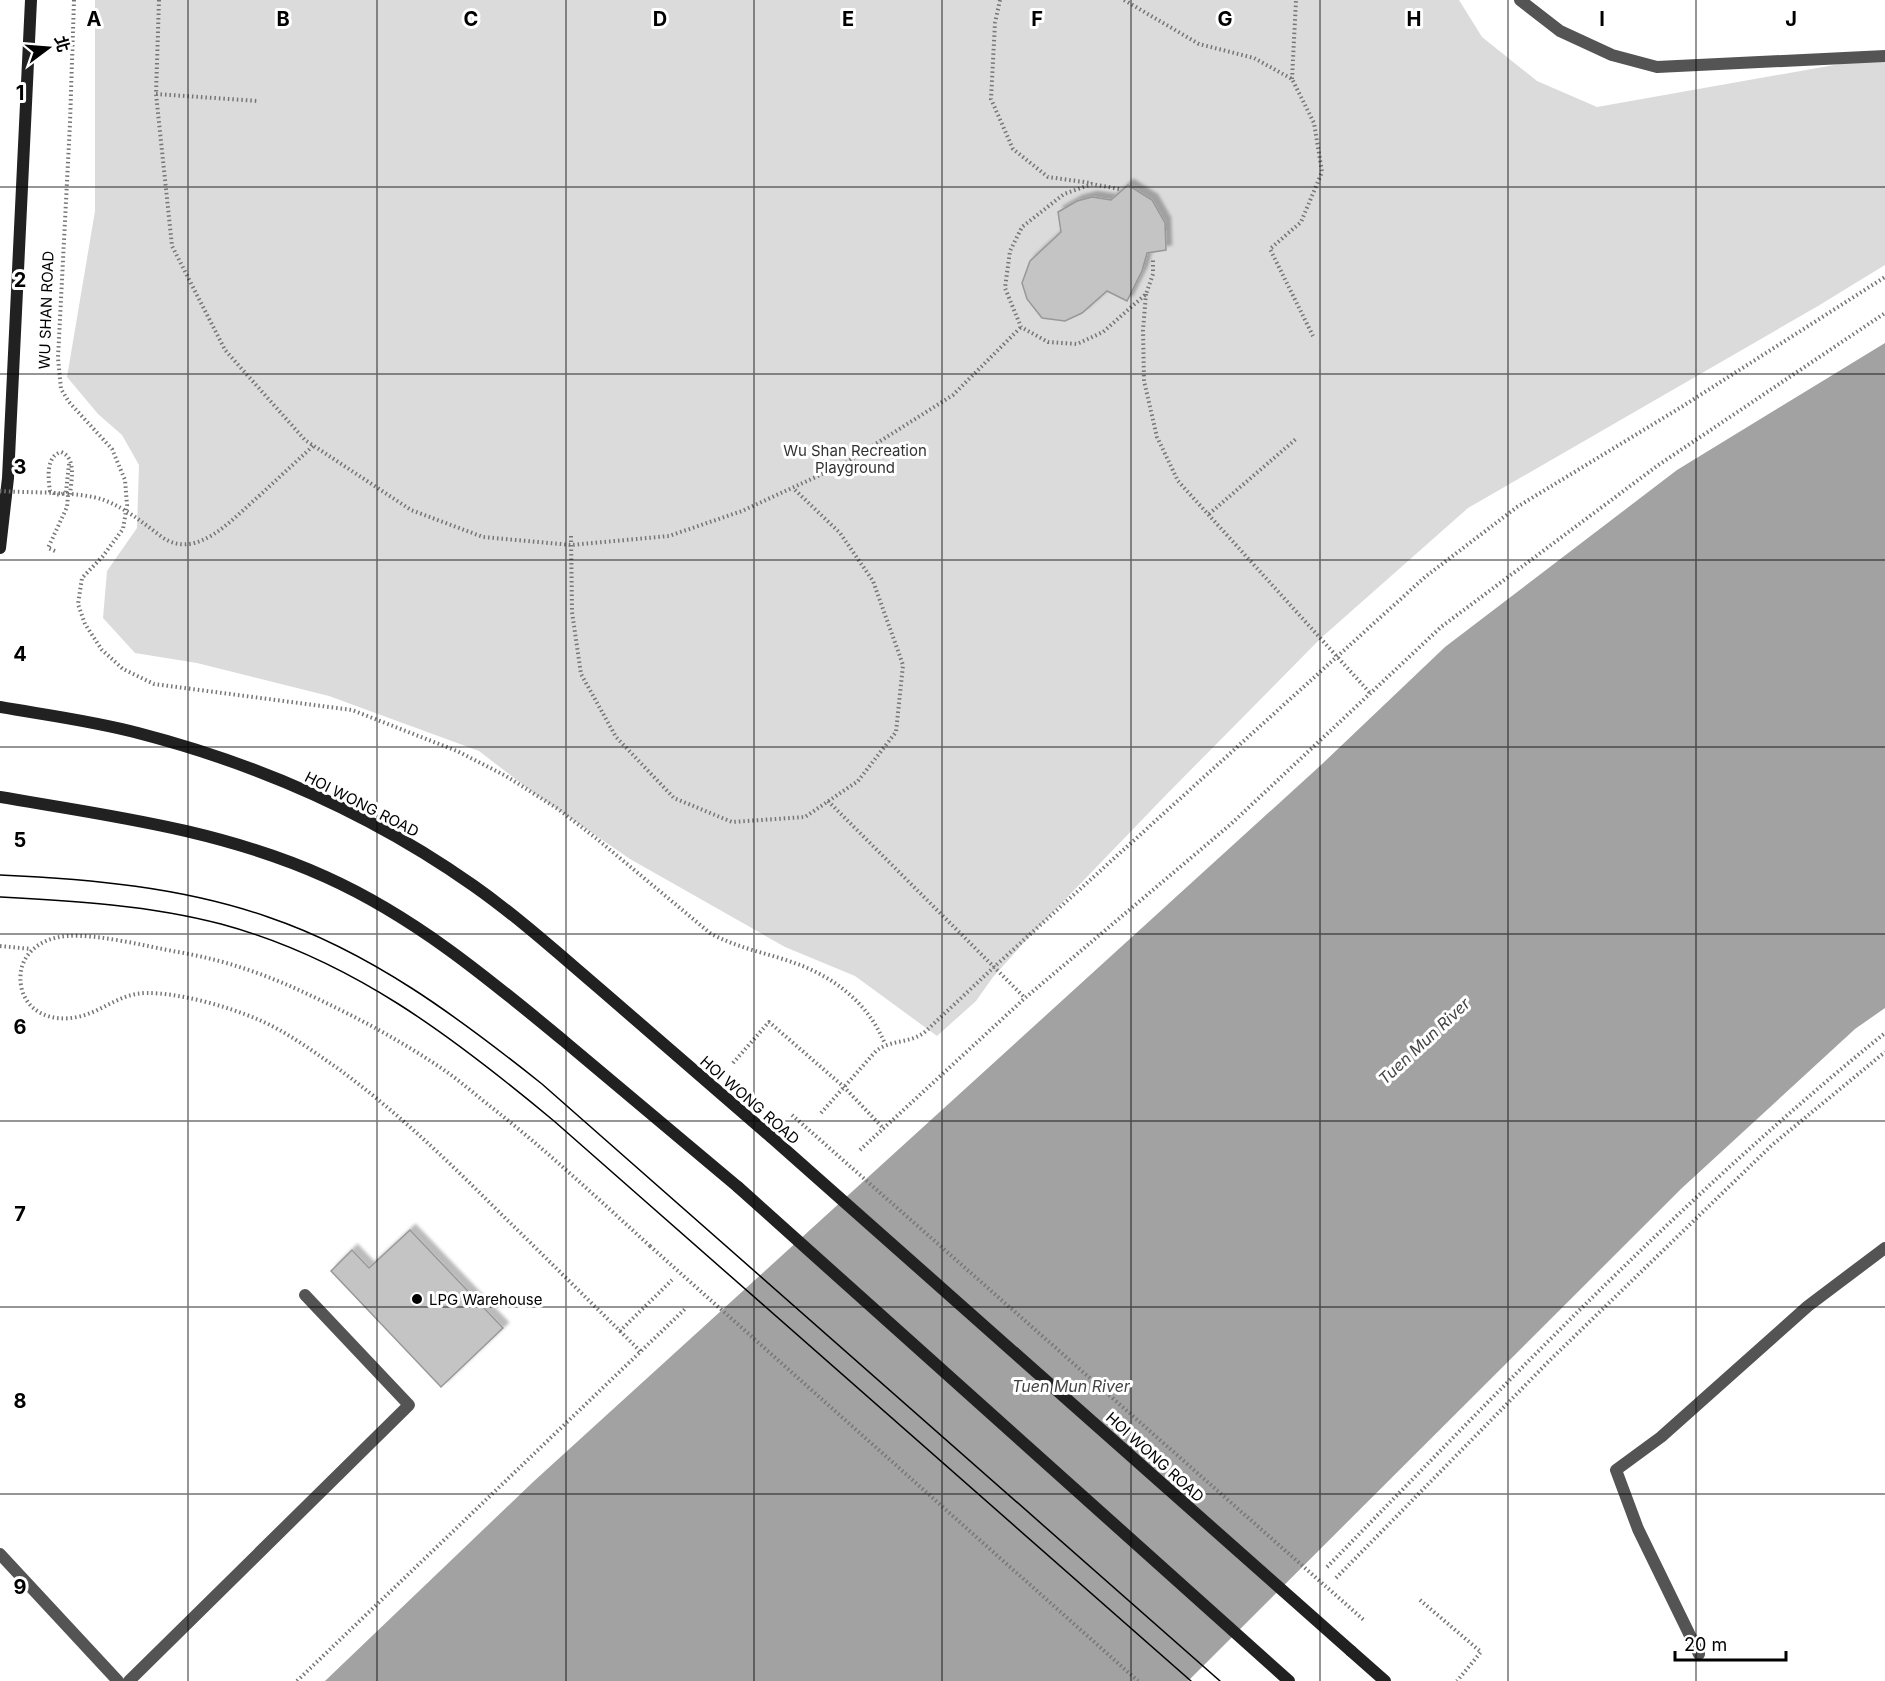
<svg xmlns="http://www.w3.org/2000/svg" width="1885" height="1681" font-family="Inter,'Noto Sans TC',sans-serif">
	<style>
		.green { fill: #dbdbdb }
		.water { fill: #a2a2a2 }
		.building { fill: #c4c4c4; stroke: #989898; stroke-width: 1.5; filter: url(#shadow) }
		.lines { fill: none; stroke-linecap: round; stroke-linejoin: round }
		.path { stroke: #767676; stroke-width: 4; stroke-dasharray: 1.5 3; stroke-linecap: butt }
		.service { stroke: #545454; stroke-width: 12 }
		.secondary { stroke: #212121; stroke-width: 12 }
		.tram { stroke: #000; stroke-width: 1.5 }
		.path-bridge { stroke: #767676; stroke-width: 4; stroke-dasharray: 1.5 3; stroke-linecap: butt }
		.secondary-bridge { stroke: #212121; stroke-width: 12 }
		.grid { fill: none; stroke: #000; stroke-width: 1.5; stroke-opacity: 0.55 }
		.poi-dot { fill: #000; stroke: #fff; stroke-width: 2 }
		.labels { text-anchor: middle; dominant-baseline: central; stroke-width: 6; stroke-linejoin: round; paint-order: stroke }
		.street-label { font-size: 15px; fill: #000; stroke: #fff }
		.park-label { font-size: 15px; fill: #323232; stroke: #fff }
		.poi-label { font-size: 15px; fill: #000; stroke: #fff; text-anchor: start }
		.water-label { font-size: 16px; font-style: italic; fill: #434343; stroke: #fff }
		.grid-label { font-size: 20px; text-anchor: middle; font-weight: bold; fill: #000; stroke: #fff; stroke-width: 6; stroke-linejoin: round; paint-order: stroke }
	</style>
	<defs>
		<filter id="shadow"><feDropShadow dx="5.5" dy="-5.5" stdDeviation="1.5" flood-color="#0004"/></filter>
	</defs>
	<rect width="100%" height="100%" fill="#fff"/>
	<path class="green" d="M 95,0 L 1459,0 L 1482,37 L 1537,81 L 1597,107 L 1885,56 L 1885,265 L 1818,306 L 1468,508 L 1321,638 L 1165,796 L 1028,938 L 993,977 L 976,1001 L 937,1036 L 855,976 L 785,947 L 630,859 L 531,791 L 479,751 L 329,696 L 197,663 L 135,653 L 103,618 L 107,571 L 137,528 L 139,465 L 122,435 L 98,414 L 67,377 L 95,211 Z"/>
	<path class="water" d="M 1885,343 L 1885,1008 L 1855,1029 L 1682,1188 L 1188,1681 L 325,1681 L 533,1482 L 1321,765 L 1445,647 L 1677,470 Z"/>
	<path class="building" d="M 1128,185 L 1152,200 L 1165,223 L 1166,250 L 1147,253 L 1142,271 L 1127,301 L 1107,291 L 1082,313 L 1065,321 L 1042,318 L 1027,299 L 1022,283 L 1030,261 L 1061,232 L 1058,212 L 1077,201 L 1092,197 L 1111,200 Z
		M 410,1230 L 503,1328 L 441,1387 L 331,1271 L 352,1250 L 369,1268 Z"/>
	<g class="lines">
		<path class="path" d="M 74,0 L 70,123 L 58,358 L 61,389 L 69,402 L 112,449 L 125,480 L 127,505 L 123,529 L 103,556 L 82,578 L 78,604 L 85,624 L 102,650 L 123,669 L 154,684 L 352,710 L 457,751 L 506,776 L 558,809 L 597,839 L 710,933 C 735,947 762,952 789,961 C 832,975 868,1002 885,1044
			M 159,0 L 156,94 L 172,246 L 225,350 L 305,440 L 411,510 L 483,537 L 571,545 L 669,536 L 742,511 L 844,464 L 953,395 L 1021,327
			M 1000,0 L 995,23 L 991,99 L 1013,149 L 1048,177 L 1091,183
			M 1124,0 L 1199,44 L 1254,58 L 1292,79 L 1314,123 L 1322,172 L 1301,222 L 1270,249 L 1313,336
			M 1292,79 L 1296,0
			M 156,94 L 258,101
			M 1119,189 L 1092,184 L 1064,194 L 1022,227 L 1010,251 L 1005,288 L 1021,327 L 1048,342 L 1077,344 L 1103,332 L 1146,294 L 1153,274 L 1153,259
			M 1146,294 L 1143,330 L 1144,381 L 1157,437 L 1178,481 L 1370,693
			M 69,464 L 66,492 C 59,496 56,495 50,491 C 48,478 46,456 61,452 C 77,458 71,481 70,495
			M 259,496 L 313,446
			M 1209,514 L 1296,439
			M 571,536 L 572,612 L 581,674 L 616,737 L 674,798 L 732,822 L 805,817 L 858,781 L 896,732 L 903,665 L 873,581 L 840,533 L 793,488
			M 55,551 L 48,548 L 67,507 L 68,495
			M 828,801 L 1025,998
			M 0,946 L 31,949
			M 733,1063 L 769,1022 L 844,1087 L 884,1129
			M 821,1113 L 876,1051 C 891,1039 911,1044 926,1031 L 994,967 L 1425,577 L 1517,507 L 1683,406 L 1885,277
			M 860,1150 L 1025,998 L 1231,824 L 1441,627 L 1657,466 L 1885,313
			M 650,1246 C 596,1197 543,1147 486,1103 C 470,1090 455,1077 438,1066 C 401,1041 360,1019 320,1000 C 273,977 230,961 178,952 C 145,946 100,934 67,936 C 37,938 14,959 22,990 C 29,1014 54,1022 77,1017 C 103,1012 119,993 147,993 C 180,993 226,1006 257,1019 C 286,1031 314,1052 340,1070 C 397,1112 447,1160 497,1210 C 538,1250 579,1291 620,1331 L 672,1280
			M 620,1331 L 640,1351
			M 1327,1567 C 1506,1384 1685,1194 1885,1033
			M 1336,1578 L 1550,1360 L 1772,1145 L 1885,1052
			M 1420,1600 L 1481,1652 L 1457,1681
			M 297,1681 L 685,1309"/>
		<path class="service" d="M 1520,0 L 1560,31 L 1612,55 L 1657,67 L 1885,56
			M 0,1554 L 118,1681
			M 1699,1654 L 1638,1529 L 1616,1470 L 1661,1437 L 1808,1306 L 1885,1248
			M 129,1681 L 409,1405 L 305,1295"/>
		<path class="secondary" d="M 0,548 L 8,478 L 31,0
			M 0,707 C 46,715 93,721 138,733 C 258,764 372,814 474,886 C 518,917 559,954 600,989 C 657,1039 714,1088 771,1137
			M 0,797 C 111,816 222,830 326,877 C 415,917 489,979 564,1041 C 622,1090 680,1139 738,1187
			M 1351,1651 L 1385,1681"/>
		<path class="tram" d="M 0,875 C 90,879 182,887 268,917 C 371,952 458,1017 542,1084 L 1220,1681
			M 0,897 C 74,901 149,905 221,924 C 351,959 452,1036 554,1121 L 1191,1681"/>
		<path class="path-bridge" d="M 0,491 C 29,493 79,491 104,500 C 127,509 143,523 162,537 C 197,562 234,517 259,496
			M 792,1115 L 1365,1621
			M 650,1246 L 1138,1681"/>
		<path class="secondary-bridge" d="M 771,1137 L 1351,1651
			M 738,1187 L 1289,1681"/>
	</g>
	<path class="grid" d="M 188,0 L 188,1681M 377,0 L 377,1681M 566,0 L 566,1681M 754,0 L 754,1681M 942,0 L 942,1681M 1131,0 L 1131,1681M 1320,0 L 1320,1681M 1508,0 L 1508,1681M 1696,0 L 1696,1681M 0,187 L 1885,187M 0,374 L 1885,374M 0,560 L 1885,560M 0,747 L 1885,747M 0,934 L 1885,934M 0,1121 L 1885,1121M 0,1307 L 1885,1307M 0,1494 L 1885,1494"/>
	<circle class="poi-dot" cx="417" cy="1299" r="6"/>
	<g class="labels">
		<g class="street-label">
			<text transform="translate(46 310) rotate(-88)">WU SHAN ROAD</text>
			<text transform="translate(362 804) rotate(27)">HOI WONG ROAD</text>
			<text transform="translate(750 1100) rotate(41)">HOI WONG ROAD</text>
			<text transform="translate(1155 1457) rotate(42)">HOI WONG ROAD</text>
		</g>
		<g class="park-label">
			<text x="855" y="450">Wu Shan Recreation<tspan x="855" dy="17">Playground</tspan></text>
		</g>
		<g class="poi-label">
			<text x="429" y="1299">LPG Warehouse</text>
		</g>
		<g class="water-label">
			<text transform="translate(1424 1041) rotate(-43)">Tuen Mun River</text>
			<text x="1071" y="1386">Tuen Mun River</text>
		</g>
	</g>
	<g class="grid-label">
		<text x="94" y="26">A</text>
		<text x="283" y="26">B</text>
		<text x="471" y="26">C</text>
		<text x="660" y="26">D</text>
		<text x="848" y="26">E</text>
		<text x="1037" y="26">F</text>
		<text x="1225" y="26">G</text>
		<text x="1414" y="26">H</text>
		<text x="1602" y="26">I</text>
		<text x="1791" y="26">J</text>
		<text x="20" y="100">1</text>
		<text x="20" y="287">2</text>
		<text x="20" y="474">3</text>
		<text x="20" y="661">4</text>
		<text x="20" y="847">5</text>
		<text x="20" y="1034">6</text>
		<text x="20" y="1221">7</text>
		<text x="20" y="1408">8</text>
		<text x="20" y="1594">9</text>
	</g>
	<g transform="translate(48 48) rotate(74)" stroke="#ffffff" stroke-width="4.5" paint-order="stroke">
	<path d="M0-4.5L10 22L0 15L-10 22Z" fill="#000000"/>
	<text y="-9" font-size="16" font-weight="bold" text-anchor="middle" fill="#000000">北</text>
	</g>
	<path d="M1675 1651v9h111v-9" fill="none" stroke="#000000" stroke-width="3"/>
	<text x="1684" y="1651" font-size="18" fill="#000000" stroke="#ffffff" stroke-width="4.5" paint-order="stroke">20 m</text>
</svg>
